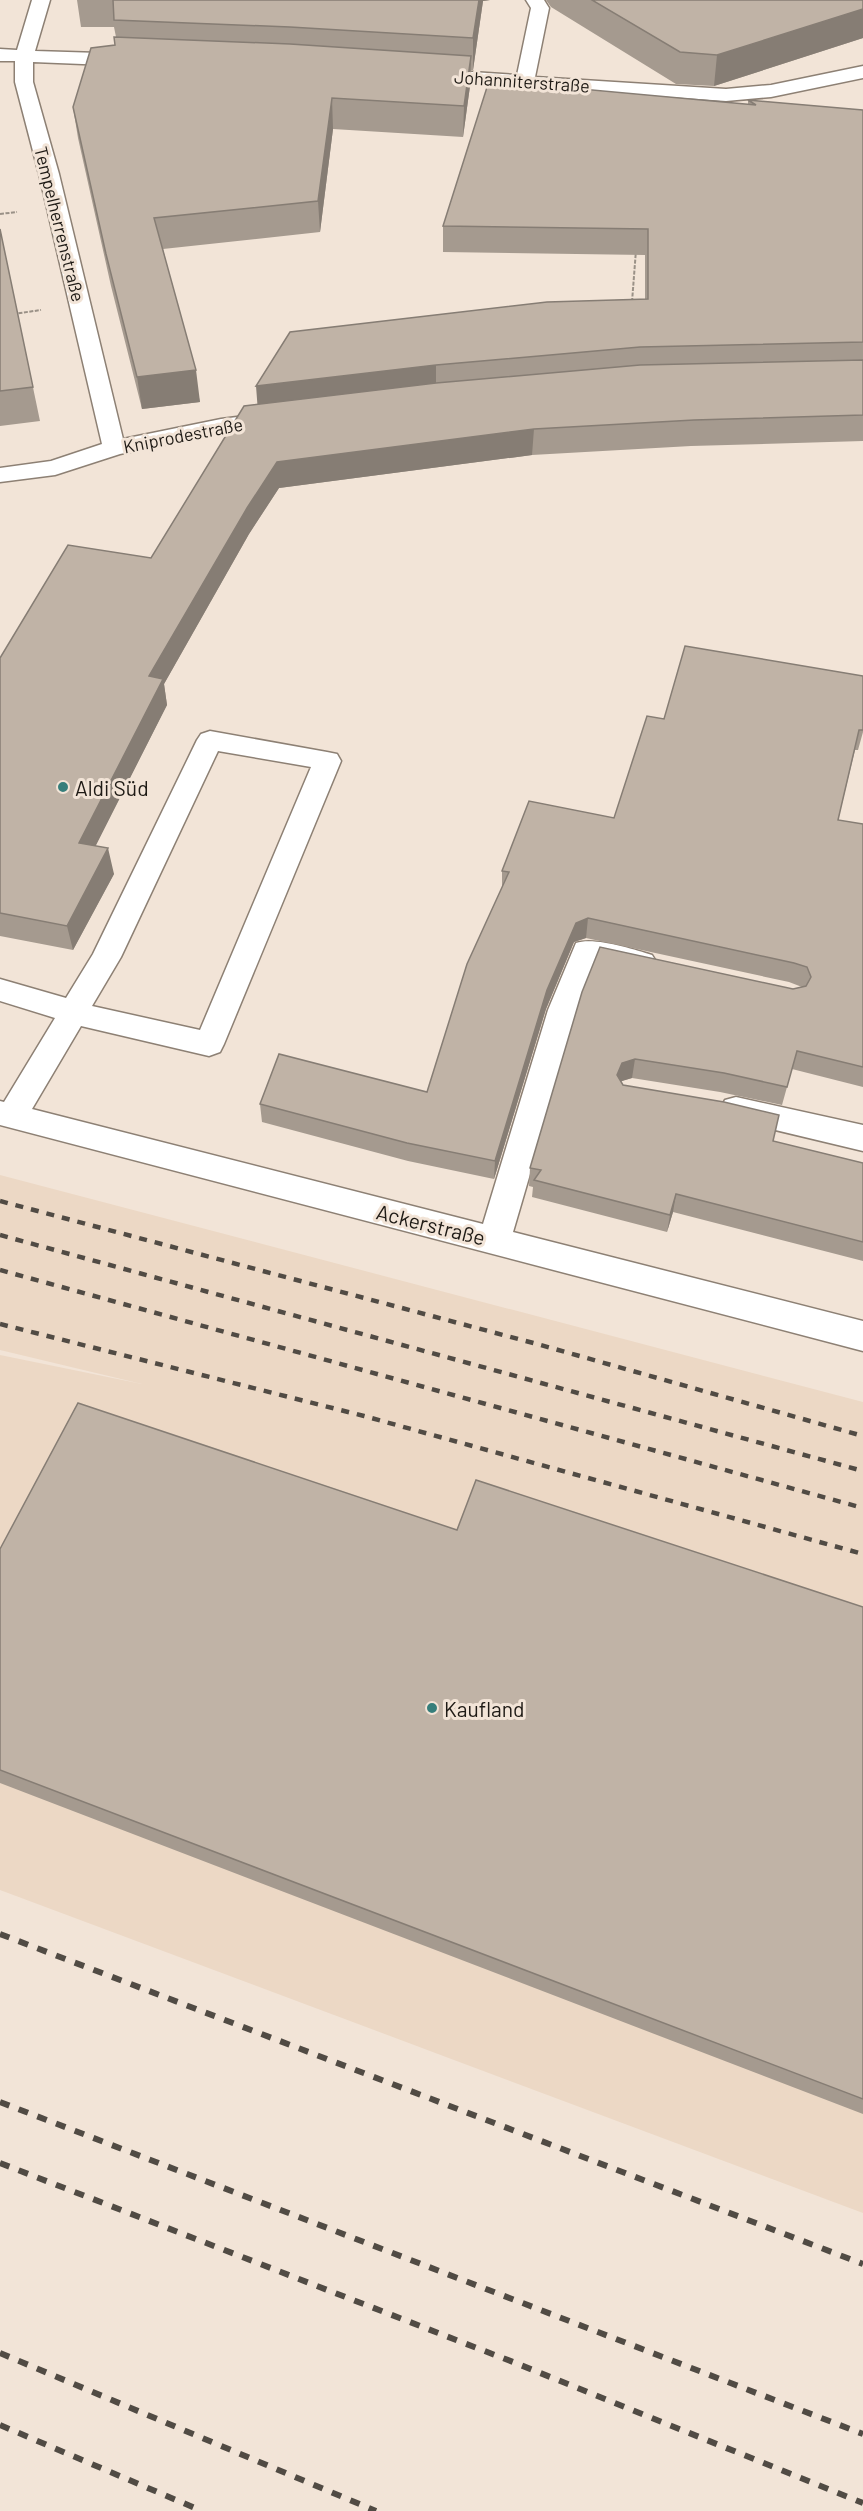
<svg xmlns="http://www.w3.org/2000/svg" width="863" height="2511" font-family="Barlow,sans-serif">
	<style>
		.built { fill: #ecd8c5 }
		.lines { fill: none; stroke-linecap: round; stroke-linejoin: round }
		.minor-casing { stroke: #8d8074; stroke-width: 3 }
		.path { stroke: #9a9187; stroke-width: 2; stroke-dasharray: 4 1.5; stroke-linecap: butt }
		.minor { fill: #fff; fill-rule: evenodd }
		.rail-far1 { stroke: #514b44; stroke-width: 4.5; stroke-dasharray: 8 8; stroke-linecap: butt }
		.rail { stroke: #514b44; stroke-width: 6; stroke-dasharray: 10 10; stroke-linecap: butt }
		.wall { fill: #a59a8f }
		.shaded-wall { fill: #867d74 }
		.building { fill: #c0b3a6; stroke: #867d74; stroke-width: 1.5 }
		.poi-dot { fill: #367e7b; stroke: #f2e4d7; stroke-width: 2 }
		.labels { text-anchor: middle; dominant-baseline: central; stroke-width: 6; stroke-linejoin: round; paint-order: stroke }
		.far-street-label { font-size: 18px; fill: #1e1a15; stroke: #f2e4d7 }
		.poi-label { font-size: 21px; fill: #1e1a15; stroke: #f2e4d7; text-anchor: start }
		.street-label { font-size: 21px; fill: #1e1a15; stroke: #f2e4d7 }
	</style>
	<rect width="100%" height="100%" fill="#f2e4d7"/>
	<path class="built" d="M 0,1175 L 863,1402 L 863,2213 L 0,1890 L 0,1355 L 142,1384 L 0,1350 Z"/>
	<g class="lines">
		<g class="minor-casing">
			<path id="minor" d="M 32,0 L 50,0 L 35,51 L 132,54 L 139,56 L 141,60 L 139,64 L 132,66 L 33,62 L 33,82 L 59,174 L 123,439 L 221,419 L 277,412 L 285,414 L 289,419 L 285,424 L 221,433 L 120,454 L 55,475 L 0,482 L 0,468 L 51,461 L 102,444 L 39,174 L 15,82 L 15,61 L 0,61 L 0,49 L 17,50 Z
				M 526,0 L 544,0 L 549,8 L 535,77 L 726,89 L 771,85 L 863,66 L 863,78 L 771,97 L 726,101 L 420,79 L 418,75 L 420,71 L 427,69 L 517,75 L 531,8 Z
				M 210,731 L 327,752 L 337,754 L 341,761 L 224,1044 L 220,1052 L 209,1056 L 81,1026 L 32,1109 L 483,1224 L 548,1010 L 576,943 C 595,937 632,949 652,955 L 657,963 L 652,971 L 642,974 L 596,964 L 578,1010 L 513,1232 L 863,1321 L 863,1351 L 0,1125 L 0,1101 L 4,1102 L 55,1018 L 0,1001 L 0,979 L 66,998 L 93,954 L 197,740 L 201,734 ZM 218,751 L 311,767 L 200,1030 L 92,1006 L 121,957 Z
				M 736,1097 L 863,1125 L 863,1151 L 725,1118 L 720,1109 L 725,1100 Z"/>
		</g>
		<path class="path" d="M 0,214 L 17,212
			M 632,302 L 636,250
			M 13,314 L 41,310"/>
		<use href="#minor" class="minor"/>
		<path class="rail-far1" d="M 0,1201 L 537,1344 L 863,1436
			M 0,1235 L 863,1471
			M 0,1270 L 863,1508
			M 0,1324 L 364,1416 L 863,1554"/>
		<path class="rail" d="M 0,1934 L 863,2264
			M 0,2102 L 863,2434
			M 0,2163 L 513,2362 L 863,2503
			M 0,2353 L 376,2511
			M 0,2425 L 202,2511"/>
	</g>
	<path class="wall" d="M 77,0 L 490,0 L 483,1 L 473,70 L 471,70 L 470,86 L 463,137 L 333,129 L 320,232 L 163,249 L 200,402 L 142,409 L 111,286 L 78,138 L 73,107 L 115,45 L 116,37 L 114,27 L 81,27 Z
		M 546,0 L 863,0 L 863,38 L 714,86 L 676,84 L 551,7 Z
		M 748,100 L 863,110 L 863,441 L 691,446 L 532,455 L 279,488 L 249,534 L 164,684 L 167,705 L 95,846 L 114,874 L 73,950 L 0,936 L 0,658 L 151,558 L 258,404 L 645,299 L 645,255 L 443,252 L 443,226 L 748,104 Z
		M 0,229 L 40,421 L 0,426 Z
		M 863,676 L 863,732 L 858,750 L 855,750 L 838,820 L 863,824 L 863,1087 L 792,1069 L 782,1105 L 720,1092 L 632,1078 L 621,1081 L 623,1085 L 773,1141 L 863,1163 L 863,1261 L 673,1212 L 667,1232 L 532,1197 L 533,1187 L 529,1186 L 530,1168 L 582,992 L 793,989 L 802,987 L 789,982 L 586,938 L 574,942 L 546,1009 L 494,1179 L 408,1161 L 262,1122 L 260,1104 L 427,1092 L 502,889 L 502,871 L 614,818 L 664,719 Z
		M 457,1530 L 863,1607 L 863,2114 L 0,1783 L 0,1549 Z"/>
	<path class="shaded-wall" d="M 479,0 L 490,0 L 483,1 L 473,70 L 473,38 Z
		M 863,9 L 863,38 L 714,86 L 717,55 Z
		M 471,56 L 470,86 L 463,137 L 464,106 Z
		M 332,98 L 333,129 L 320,232 L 318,201 Z
		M 436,365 L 436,391 L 258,412 L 256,386 Z
		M 196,370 L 200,402 L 142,409 L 137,377 Z
		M 534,429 L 532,455 L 279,488 L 249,534 L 164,684 L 167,705 L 84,869 L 79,843 L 149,676 L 247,508 L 277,462 Z
		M 108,848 L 114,874 L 73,950 L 67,926 Z
		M 588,918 L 586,938 L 574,942 L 546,1009 L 494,1179 L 495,1161 L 547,990 L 576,923 Z
		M 635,1059 L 632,1078 L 619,1082 L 617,1075 L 622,1063 Z
		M 676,1194 L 673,1212 L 667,1232 L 670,1215 Z"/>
	<path class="building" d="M 113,0 L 479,0 L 473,38 L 290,27 L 114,20 Z
		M 592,0 L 863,0 L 863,9 L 717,55 L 680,52 Z
		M 114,37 L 290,44 L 471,56 L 464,106 L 332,98 L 318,201 L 154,218 L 196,370 L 137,377 L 106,254 L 73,107 L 91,48 L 115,45 Z
		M 488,84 L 560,90 L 560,87 L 756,105 L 748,100 L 863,110 L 863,342 L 640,347 L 436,365 L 256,386 L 290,332 L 547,302 L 648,299 L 648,229 L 443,226 Z
		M 0,229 L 33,387 L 0,391 Z
		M 863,360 L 863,415 L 694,420 L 534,429 L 277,462 L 247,508 L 149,676 L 163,679 L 79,843 L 108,848 L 67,926 L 0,913 L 0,658 L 68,545 L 151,558 L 244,406 L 436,383 L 640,365 Z
		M 685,646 L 863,676 L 863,730 L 859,730 L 838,820 L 863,824 L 863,1067 L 797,1051 L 787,1087 L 724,1073 L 635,1059 L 622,1063 L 617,1075 L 623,1085 L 724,1102 L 779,1115 L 773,1141 L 863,1163 L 863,1242 L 676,1194 L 670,1215 L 534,1180 L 541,1170 L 530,1168 L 582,992 L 600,947 L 793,989 L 806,986 L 811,977 L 807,967 L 794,963 L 588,918 L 576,923 L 547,990 L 495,1161 L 407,1143 L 260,1104 L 279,1054 L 427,1092 L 467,964 L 509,872 L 502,871 L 529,801 L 614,818 L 647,716 L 664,719 Z
		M 78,1403 L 457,1530 L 476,1480 L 863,1607 L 863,2099 L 0,1770 L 0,1549 Z"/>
	<g class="poi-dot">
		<circle cx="63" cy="787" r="6"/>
		<circle cx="432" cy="1708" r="6"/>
	</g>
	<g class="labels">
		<g class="far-street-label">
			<text transform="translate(522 81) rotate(4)">Johanniterstraße</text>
			<text transform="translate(60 224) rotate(76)">Tempelherrenstraße</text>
			<text transform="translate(183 435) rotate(-11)">Kniprodestraße</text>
		</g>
		<g class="poi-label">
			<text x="75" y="787">Aldi Süd</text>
			<text x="444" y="1708">Kaufland</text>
		</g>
		<g class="street-label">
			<text transform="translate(431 1224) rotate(14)">Ackerstraße</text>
		</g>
	</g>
</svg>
